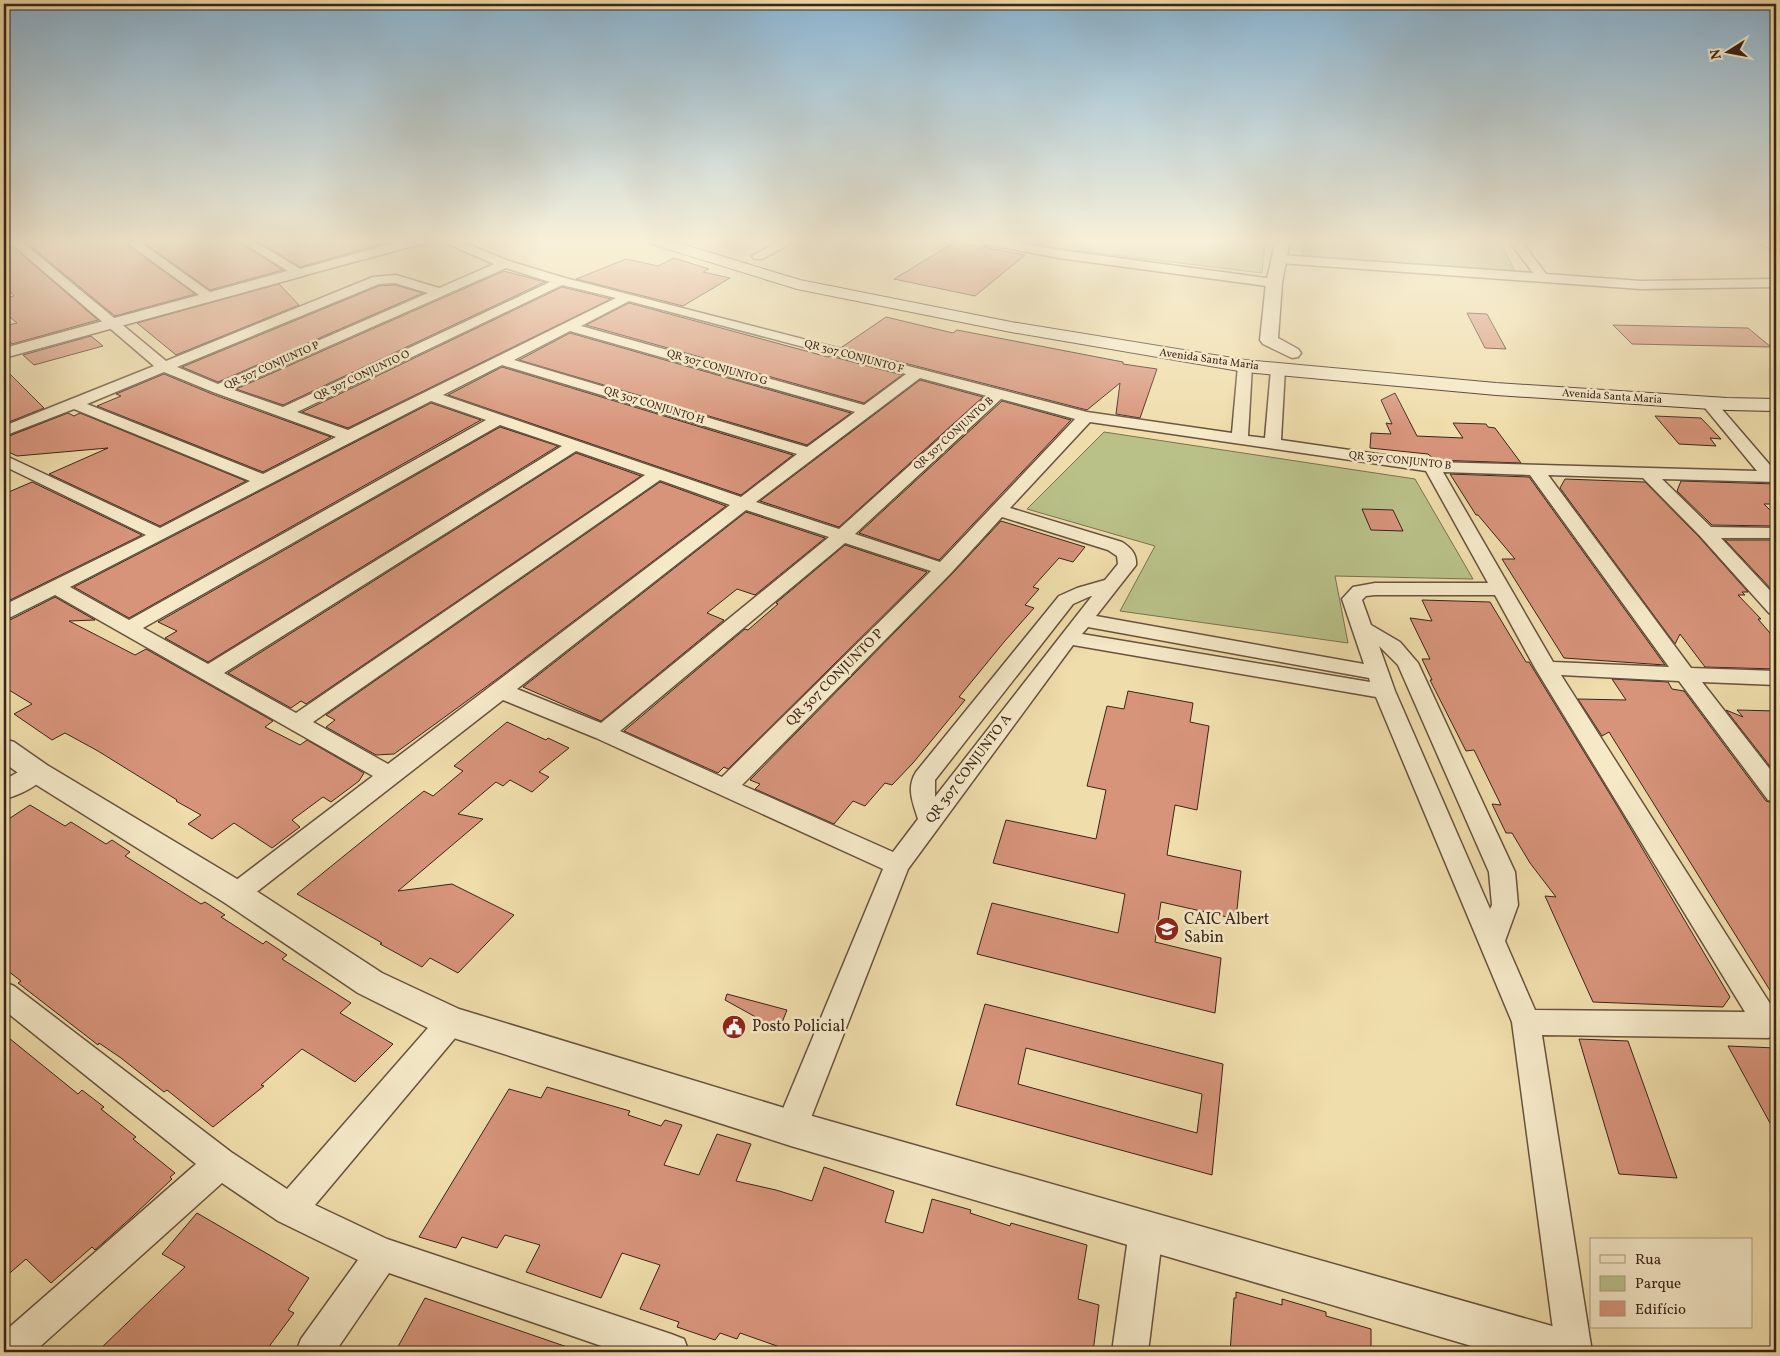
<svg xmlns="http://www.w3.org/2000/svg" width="1780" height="1356" font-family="Vollkorn,serif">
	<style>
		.green { fill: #b9c189; stroke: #7a7251 }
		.building { fill: #d7947b; stroke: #3b2419; fill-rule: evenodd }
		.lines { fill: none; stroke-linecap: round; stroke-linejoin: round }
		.minor-casing { stroke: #68523e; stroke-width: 3 }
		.tertiary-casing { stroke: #68523e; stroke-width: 3 }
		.secondary-casing { stroke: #3b2419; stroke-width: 2 }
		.minor { fill: #f5e9c8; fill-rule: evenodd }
		.tertiary { fill: #f5e9c8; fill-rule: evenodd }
		.secondary { fill: #f5e9c8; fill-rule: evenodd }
		.labels { text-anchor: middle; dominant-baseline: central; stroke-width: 5; stroke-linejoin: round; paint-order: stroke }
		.far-street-label { font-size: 11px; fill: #3b2419; stroke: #f5e9c8 }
		.street-label { font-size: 14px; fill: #3b2419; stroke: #f5e9c8 }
		.near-poi-label { font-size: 16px; fill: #3b2419; stroke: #f5e9c8; text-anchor: start }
	</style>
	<rect width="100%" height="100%" fill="#efddab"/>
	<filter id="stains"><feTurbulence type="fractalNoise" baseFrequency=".004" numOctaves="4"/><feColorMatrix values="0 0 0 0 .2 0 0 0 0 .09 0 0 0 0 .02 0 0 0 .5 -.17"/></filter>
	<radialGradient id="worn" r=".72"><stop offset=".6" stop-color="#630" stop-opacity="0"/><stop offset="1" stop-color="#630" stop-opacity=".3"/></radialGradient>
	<path class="green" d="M 1013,240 L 1265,240 L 1262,273 L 1057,248 Z
		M 1302,240 L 1499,240 L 1517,275 L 1302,258 Z
		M 1104,432 L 1415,479 L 1473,579 L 1335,576 L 1348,643 L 1120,611 L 1155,546 L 1027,509 Z"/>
	<path class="building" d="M 4,240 L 5,240 L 98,320 L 12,344 L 4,336 L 4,326 L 17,323 L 4,312 L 4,299 L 14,296 L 4,285 Z
		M 23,240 L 121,240 L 195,294 L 115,316 Z
		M 140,240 L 236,240 L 283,270 L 210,290 Z
		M 256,240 L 382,240 L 382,244 L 300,267 Z
		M 955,242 L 1025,255 L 975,296 L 894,279 Z
		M 674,258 L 709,269 L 703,272 L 730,278 L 683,306 L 576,279 L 626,259 L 658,266 Z
		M 504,271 L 545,282 L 283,405 L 236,389 Z
		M 279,284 L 299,305 L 176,355 L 137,323 Z
		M 395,285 L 423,293 L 218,382 L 182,367 L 379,286 Z
		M 562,287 L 611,299 L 348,428 L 302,412 Z
		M 629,303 L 828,357 L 830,356 L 902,375 L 864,403 L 586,325 Z
		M 1467,313 L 1487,314 L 1506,349 L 1485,348 Z
		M 886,317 L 953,333 L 957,330 L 1123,362 L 1123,364 L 1157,369 L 1140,418 L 1116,414 L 1120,383 L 1087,410 L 842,347 Z
		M 1613,325 L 1748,328 L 1771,347 L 1632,344 Z
		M 570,333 L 851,413 L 807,445 L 519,360 Z
		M 91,336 L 103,346 L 34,365 L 23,355 Z
		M 502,367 L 793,455 L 741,495 L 448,395 Z
		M 4,368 L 44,408 L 4,424 Z
		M 164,374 L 212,394 L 331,437 L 263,472 L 97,406 L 121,396 L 116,394 Z
		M 920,380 L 983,397 L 839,527 L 760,501 Z
		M 1395,393 L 1417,436 L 1463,438 L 1453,423 L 1486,424 L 1488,427 L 1495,428 L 1521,463 L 1435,460 L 1428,454 L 1370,448 L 1371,433 L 1391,434 L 1386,423 L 1392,424 L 1381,400 Z
		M 1002,401 L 1071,420 L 939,560 L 859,533 Z
		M 431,403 L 481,420 L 129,618 L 74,587 Z
		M 68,413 L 74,416 L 80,413 L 246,481 L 160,526 L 49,474 L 108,448 L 17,456 L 4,450 L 4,438 Z
		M 1655,416 L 1701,418 L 1721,439 L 1710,438 L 1716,446 L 1679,444 Z
		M 500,427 L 558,446 L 208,662 L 165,638 L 177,631 L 158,622 Z
		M 576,453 L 641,476 L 306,704 L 301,701 L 291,708 L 228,673 Z
		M 1450,474 L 1529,477 L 1665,665 L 1564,658 L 1502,559 L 1515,559 L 1478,515 L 1476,515 Z
		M 1565,479 L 1645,482 L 1699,537 L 1748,592 L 1742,592 L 1745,595 L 1738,595 L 1761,619 L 1758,619 L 1776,640 L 1776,669 L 1705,667 L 1680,634 L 1675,644 L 1560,488 Z
		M 1681,481 L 1776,484 L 1776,504 L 1764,504 L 1776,516 L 1776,526 L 1712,525 L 1677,491 Z
		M 32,482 L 142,535 L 4,603 L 4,494 Z
		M 660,482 L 726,506 L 501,676 L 394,754 L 376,755 L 326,727 L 335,720 L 326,715 Z
		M 1362,509 L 1393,510 L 1403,531 L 1371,530 Z
		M 746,512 L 825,538 L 755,595 L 737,589 L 707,613 L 724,620 L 601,721 L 523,687 Z
		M 1001,521 L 1085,547 L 1073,562 L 1059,558 L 1033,587 L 1039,589 L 1025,605 L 1034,608 L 1004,642 L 959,697 L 965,700 L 913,763 L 892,785 L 885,783 L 865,806 L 853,801 L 834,824 L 755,789 L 760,784 L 750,780 L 952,574 Z
		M 1725,540 L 1776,540 L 1776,593 L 1774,592 Z
		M 845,545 L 927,572 L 728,769 L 724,767 L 718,773 L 624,731 L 745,629 L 748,630 L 778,604 L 776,603 Z
		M 55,597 L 95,620 L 69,621 L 135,655 L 146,649 L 273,721 L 265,727 L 300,745 L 307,740 L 364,773 L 359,781 L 331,802 L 323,797 L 292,820 L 300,827 L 272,848 L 234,823 L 212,839 L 188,824 L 201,815 L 176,801 L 177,800 L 98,751 L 65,733 L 52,740 L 14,714 L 32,704 L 4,687 L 4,621 L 12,619 Z
		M 1422,600 L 1490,602 L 1526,662 L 1529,662 L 1619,809 L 1730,997 L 1723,1007 L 1593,1002 L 1545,896 L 1556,897 L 1530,863 L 1512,833 L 1506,833 L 1492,804 L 1501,805 L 1474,750 L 1466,751 L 1430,680 L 1432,680 L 1422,659 L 1430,659 L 1410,618 L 1432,621 Z
		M 1612,679 L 1668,682 L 1672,689 L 1684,691 L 1766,801 L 1776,804 L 1776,1000 L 1609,732 L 1602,736 L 1578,699 L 1626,700 Z
		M 1128,691 L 1193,703 L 1190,722 L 1209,726 L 1197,810 L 1175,805 L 1167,855 L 1241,871 L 1236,919 L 1161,902 L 1155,942 L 1221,958 L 1215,1013 L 977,954 L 992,903 L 1118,933 L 1125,894 L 993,863 L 1006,820 L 1096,839 L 1106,790 L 1087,786 L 1107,706 L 1124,709 Z
		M 1726,710 L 1743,717 L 1737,710 L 1776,711 L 1776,774 Z
		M 507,722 L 546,740 L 548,738 L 569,748 L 539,772 L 549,777 L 532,792 L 510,780 L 503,786 L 496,782 L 458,814 L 483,819 L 398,891 L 452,884 L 514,915 L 458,973 L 430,958 L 422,967 L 380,944 L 382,943 L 297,894 L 424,791 L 433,796 L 463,771 L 454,766 Z
		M 30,805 L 65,826 L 71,822 L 106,844 L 112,840 L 130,852 L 125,856 L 201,904 L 205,902 L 225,915 L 221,917 L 263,944 L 266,941 L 287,955 L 282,959 L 351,1003 L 340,1013 L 393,1044 L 355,1082 L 302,1049 L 261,1085 L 264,1086 L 213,1127 L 167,1090 L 164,1092 L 121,1058 L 99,1043 L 98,1045 L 18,983 L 21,981 L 4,968 L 4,822 Z
		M 727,994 L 787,1010 L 779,1030 L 725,1000 Z
		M 985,1004 L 1223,1064 L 1212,1175 L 956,1105 ZM 1026,1048 L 1202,1094 L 1197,1133 L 1018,1084 Z
		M 4,1034 L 78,1094 L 82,1090 L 104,1107 L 101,1109 L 136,1137 L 133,1139 L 175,1173 L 170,1177 L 172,1179 L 133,1216 L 95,1250 L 92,1247 L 51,1283 L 26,1259 L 4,1278 Z
		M 1579,1039 L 1628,1041 L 1677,1178 L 1619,1174 Z
		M 1728,1046 L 1776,1048 L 1776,1134 Z
		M 547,1087 L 630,1111 L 628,1115 L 661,1126 L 665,1120 L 682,1125 L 664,1165 L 699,1175 L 717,1134 L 751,1144 L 736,1181 L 776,1190 L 812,1201 L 824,1167 L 894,1191 L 885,1222 L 923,1233 L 932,1199 L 971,1210 L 970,1213 L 1010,1226 L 1011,1223 L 1087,1245 L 1078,1299 L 1099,1305 L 1093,1352 L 794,1352 L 740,1333 L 737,1339 L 720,1333 L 715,1340 L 677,1327 L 679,1322 L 640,1309 L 660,1265 L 622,1253 L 601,1298 L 526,1272 L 540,1245 L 505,1235 L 497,1248 L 462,1237 L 456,1248 L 419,1237 L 509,1089 L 541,1098 Z
		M 197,1213 L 309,1278 L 288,1310 L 294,1313 L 265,1352 L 97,1352 L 185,1267 L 162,1254 Z
		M 1236,1292 L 1282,1305 L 1282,1299 L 1326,1312 L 1326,1316 L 1371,1329 L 1371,1352 L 1230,1352 L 1234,1298 L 1236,1298 Z
		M 425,1298 L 573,1349 L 573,1352 L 395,1352 Z"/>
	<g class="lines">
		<g class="minor-casing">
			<path id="minor" d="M 7,240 L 20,240 L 166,361 L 373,277 L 396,275 L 439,288 L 494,264 L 443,242 L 441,240 L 457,240 L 509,261 L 565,278 L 1087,412 L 1232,433 L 1238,366 L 1240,363 L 1250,363 L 1252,366 L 1248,436 L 1265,438 L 1271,369 L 1273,366 L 1283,366 L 1285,369 L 1281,440 L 1432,462 L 1757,471 L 1701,403 L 1704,400 L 1714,400 L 1776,472 L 1776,482 L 1662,479 L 1711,527 L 1776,528 L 1776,538 L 1721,538 L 1776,597 L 1776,615 L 1769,613 L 1700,536 L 1643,478 L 1548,475 L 1691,668 L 1776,671 L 1776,685 L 1702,682 L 1776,777 L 1776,802 L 1768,800 L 1679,681 L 1561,675 L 1776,1013 L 1776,1035 L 1768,1038 L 1542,1035 L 1592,1352 L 1556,1352 L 1512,1022 L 1376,697 L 1073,645 L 908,869 L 807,1128 L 802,1138 L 791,1143 L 780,1138 L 775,1128 L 883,869 L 596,738 L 503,700 L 245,901 L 236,904 L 227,901 L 223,894 L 227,887 L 373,776 L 55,595 L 11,617 L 4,619 L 4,605 L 146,535 L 4,466 L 4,455 L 160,528 L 250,481 L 74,409 L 4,436 L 4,426 L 154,366 ZM 506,268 L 550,282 L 283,407 L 231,389 ZM 395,283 L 428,293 L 218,384 L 177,367 L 379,284 ZM 562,285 L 616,298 L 348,430 L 297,412 ZM 629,301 L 906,374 L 864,405 L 581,326 ZM 570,331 L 855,412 L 807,447 L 514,360 ZM 502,365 L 797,454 L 741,497 L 443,395 ZM 164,372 L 213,392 L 336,437 L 263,474 L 87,404 ZM 920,378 L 987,396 L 839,529 L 756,502 ZM 1001,399 L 1075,419 L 940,562 L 855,534 ZM 431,401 L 486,420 L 129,620 L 70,587 ZM 1090,422 L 1426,471 L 1488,583 L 1375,583 L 1353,587 L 1342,599 L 1364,664 L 1096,616 L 1136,565 C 1137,554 1131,548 1122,542 L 1010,508 ZM 500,425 L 562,446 L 208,664 L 143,628 ZM 576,451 L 645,475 L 296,713 L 224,673 ZM 1443,472 L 1530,475 L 1669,667 L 1553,662 ZM 660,480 L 730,505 L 388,764 L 313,722 ZM 746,510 L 829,537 L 601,723 L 517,689 ZM 1002,517 L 1108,550 L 1117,556 L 1118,564 L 1105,580 L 1077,588 L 1059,596 L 916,772 C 906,788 913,803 918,819 L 893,852 L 742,785 L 951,573 ZM 845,543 L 931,571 L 722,777 L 620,731 ZM 1375,595 L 1495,595 L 1535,668 L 1745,1012 L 1535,1010 L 1505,941 L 1518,905 L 1515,872 L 1418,663 L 1400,642 L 1371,625 L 1362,600 L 1366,596 ZM 1091,596 L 1092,596 L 935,797 L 935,780 L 1073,604 ZM 1088,627 L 1369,678 L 1370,682 L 1082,634 ZM 1379,646 L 1398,665 L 1489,872 L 1492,905 L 1490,909 L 1395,691 Z
				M 123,240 L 137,240 L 217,297 L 216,300 L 206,300 Z
				M 238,240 L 252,240 L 300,269 L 387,245 L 393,249 L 391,252 L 298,277 Z
				M 782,240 L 797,240 L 762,259 L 754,259 L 752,256 Z
				M 978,240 L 1003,240 L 1059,250 L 1274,279 L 1280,283 L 1274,287 L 1059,258 L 984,244 Z
				M 1513,240 L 1532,240 L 1524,245 L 1546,274 L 1641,281 L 1776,279 L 1776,287 L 1641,289 L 1280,263 L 1274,259 L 1280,255 L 1533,273 L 1512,245 Z
				M 1754,240 L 1770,240 L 1776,243 L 1776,251 L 1756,242 Z
				M 37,764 L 45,766 L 49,772 C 41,785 18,796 4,799 L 4,780 L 29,766 Z
				M 4,982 L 14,986 L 231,1152 L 287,1189 L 441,1013 L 451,1010 L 461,1013 L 465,1022 L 461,1031 L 315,1205 L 387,1239 L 671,1334 L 684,1339 L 689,1352 L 619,1352 L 389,1273 L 335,1352 L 296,1352 L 301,1339 L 358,1260 L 278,1221 L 222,1183 L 34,1352 L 4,1352 L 4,1332 L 196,1164 L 4,1010 Z
				M 1146,1214 L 1158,1219 L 1163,1231 L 1148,1352 L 1112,1352 L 1129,1231 L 1134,1219 Z"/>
		</g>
		<g class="tertiary-casing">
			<path id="tertiary" d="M 403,240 L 427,240 L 425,243 L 387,253 L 382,252 L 380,249 L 382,246 Z
				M 1276,240 L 1290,240 L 1282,283 L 1278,338 L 1298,349 L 1301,353 L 1298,357 L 1292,358 L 1263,344 L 1260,340 L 1266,283 Z
				M 298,268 L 303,270 L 306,273 L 303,276 L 4,358 L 4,348 Z
				M 4,739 L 14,742 L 47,765 L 247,885 L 382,973 L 459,1009 L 791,1110 L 1566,1330 L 1582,1336 L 1588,1352 L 1492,1352 L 791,1146 L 438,1033 L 358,993 L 225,903 L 27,779 L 4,763 Z"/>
		</g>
		<g class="secondary-casing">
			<path id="secondary" d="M 645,240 L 669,240 L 800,280 L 1011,322 L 1245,360 L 1496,383 L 1727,398 L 1776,399 L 1776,411 L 1727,410 L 1496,395 L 1245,372 L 1011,332 L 797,289 L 648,243 Z"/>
		</g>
		<use href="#minor" class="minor"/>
		<use href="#tertiary" class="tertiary"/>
		<use href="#secondary" class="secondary"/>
	</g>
	<linearGradient id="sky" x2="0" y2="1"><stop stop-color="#8bb6d4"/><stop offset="0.56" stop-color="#f8f0d9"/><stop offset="1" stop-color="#f8f0d9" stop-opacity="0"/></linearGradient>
	<rect width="1780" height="430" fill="url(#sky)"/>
	<defs>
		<g id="school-disc" transform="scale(1.25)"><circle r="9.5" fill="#8f2418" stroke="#f5e9c8"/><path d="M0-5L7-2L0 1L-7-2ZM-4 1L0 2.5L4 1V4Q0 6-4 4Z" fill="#fff"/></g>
		<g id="civic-disc" transform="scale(1.25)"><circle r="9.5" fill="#8f2418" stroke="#f5e9c8"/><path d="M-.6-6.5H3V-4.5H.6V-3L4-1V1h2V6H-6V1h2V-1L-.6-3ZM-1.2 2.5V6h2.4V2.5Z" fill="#fff"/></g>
	</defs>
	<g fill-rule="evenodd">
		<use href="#school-disc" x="1167" y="929"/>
		<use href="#civic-disc" x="734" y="1027"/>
	</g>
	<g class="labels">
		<g class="far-street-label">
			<text transform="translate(854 357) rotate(15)">QR 307 CONJUNTO F</text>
			<text transform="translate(1209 360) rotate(8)">Avenida Santa Maria</text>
			<text transform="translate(272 366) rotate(-24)">QR 307 CONJUNTO P</text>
			<text transform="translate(717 368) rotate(16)">QR 307 CONJUNTO G</text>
			<text transform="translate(362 376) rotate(-25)">QR 307 CONJUNTO O</text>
			<text transform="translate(1612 397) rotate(4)">Avenida Santa Maria</text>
			<text transform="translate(654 406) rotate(17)">QR 307 CONJUNTO H</text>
			<text transform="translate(954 434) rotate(-42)">QR 307 CONJUNTO B</text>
			<text transform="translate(1400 461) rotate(6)">QR 307 CONJUNTO B</text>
		</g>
		<g class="street-label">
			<text transform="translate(835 678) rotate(-45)">QR 307 CONJUNTO P</text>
			<text transform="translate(969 769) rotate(-53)">QR 307 CONJUNTO A</text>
		</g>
		<g class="near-poi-label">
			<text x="1184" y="920">CAIC Albert<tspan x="1184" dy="18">Sabin</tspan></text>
			<text x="752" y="1027">Posto Policial</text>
		</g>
	</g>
	<rect width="1780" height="1356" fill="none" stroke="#efddab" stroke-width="20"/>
	<rect x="5" y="5" width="1770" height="1346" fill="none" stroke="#3b2419" stroke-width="2.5"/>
	<rect x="10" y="10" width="1760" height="1336" fill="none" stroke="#3b2419"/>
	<rect x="1590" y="1238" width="162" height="90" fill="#f5e9c8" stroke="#ab9a82"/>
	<rect x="1600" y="1255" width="25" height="8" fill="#f5e9c8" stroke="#ab9a82"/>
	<text x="1635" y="1264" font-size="15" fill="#3b2419">Rua</text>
	<rect x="1600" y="1276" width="25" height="15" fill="#b9c189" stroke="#ab9a82"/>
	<text x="1635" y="1288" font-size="15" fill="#3b2419">Parque</text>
	<rect x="1600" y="1301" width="25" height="15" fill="#d7947b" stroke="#ab9a82"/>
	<text x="1635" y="1314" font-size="15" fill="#3b2419">Edifício</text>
	<g transform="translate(1728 52) rotate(259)" stroke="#f5e9c8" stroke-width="4" paint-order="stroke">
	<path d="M0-4L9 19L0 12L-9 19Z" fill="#3b2419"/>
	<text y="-8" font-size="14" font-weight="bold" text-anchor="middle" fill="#3b2419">N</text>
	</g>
	<rect width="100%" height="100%" filter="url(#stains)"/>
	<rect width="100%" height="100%" fill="url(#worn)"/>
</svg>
